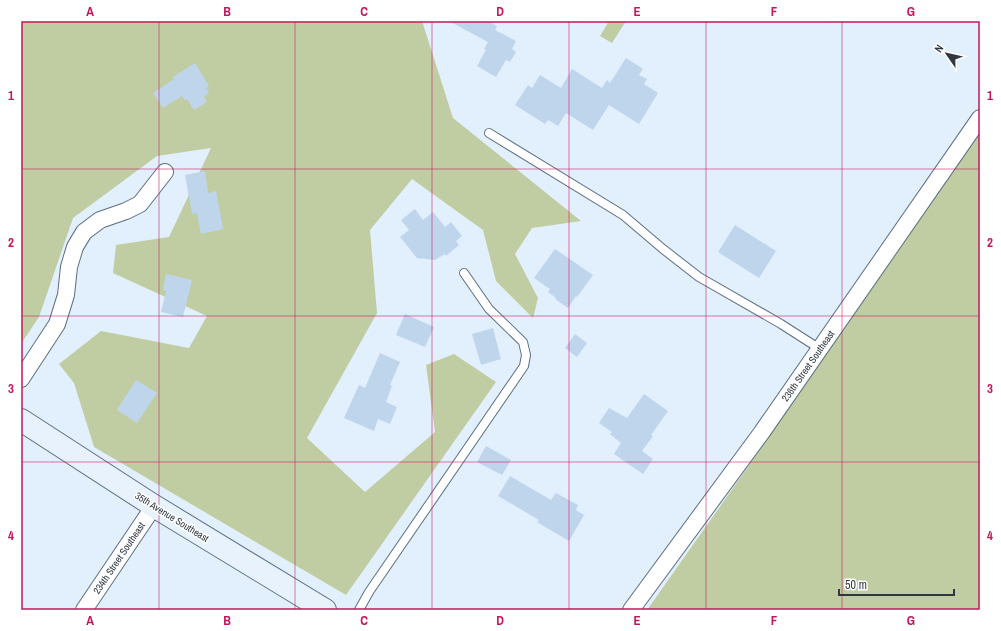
<svg xmlns="http://www.w3.org/2000/svg" width="1001" height="631" font-family="'Archivo Narrow',sans-serif">
	<style>
		.green { fill: #c0cda3 }
		.building { fill: #bfd5ec }
		.lines { fill: none; stroke-linecap: round; stroke-linejoin: round }
		.lane-casing { stroke: #5b6f83; stroke-width: 10 }
		.street-casing { stroke: #5b6f83; stroke-width: 18 }
		.secondary-casing { stroke: #5b6f83; stroke-width: 24 }
		.lane { stroke: #fff; stroke-width: 8 }
		.street { stroke: #fff; stroke-width: 16 }
		.secondary { stroke: #e8f2fc; stroke-width: 22 }
		.grid { fill: none; stroke: #c2185b; stroke-width: 1; stroke-opacity: 0.55 }
		.labels { text-anchor: middle; dominant-baseline: central; stroke-width: 3; stroke-linejoin: round; paint-order: stroke }
		.street-label { font-size: 10px; fill: #2f3841; stroke: #fff }
		.neatline { fill: none; stroke: #c2185b; stroke-width: 1.5 }
		.grid-label { font-size: 13px; text-anchor: middle; font-weight: bold; fill: #c2185b }
	</style>
	<rect width="100%" height="100%" fill="#e2effd"/>
	<path class="green" d="M 21,21 L 422,21 L 453,118 L 581,221 L 532,228 L 515,254 L 538,298 L 533,318 L 496,281 L 483,230 L 412,179 L 370,230 L 377,313 L 307,438 L 365,492 L 435,432 L 426,365 L 454,354 L 496,382 L 346,595 L 94,447 L 74,383 L 59,364 L 101,331 L 189,348 L 207,316 L 113,273 L 116,245 L 169,237 L 211,148 L 157,156 L 73,218 L 39,317 L 21,344 Z
		M 609,21 L 626,21 L 612,43 L 600,36 Z
		M 980,118 L 980,610 L 647,610 L 769,437 L 762,432 Z"/>
	<path class="building" d="M 449,21 L 488,21 L 497,26 L 495,30 L 516,41 L 512,49 L 516,52 L 510,62 L 506,60 L 496,77 L 477,66 L 486,50 L 484,49 L 488,42 Z
		M 626,58 L 643,69 L 639,75 L 647,79 L 644,84 L 658,93 L 639,124 L 609,105 L 593,130 L 566,113 L 558,126 L 548,120 L 545,124 L 515,105 L 528,85 L 532,88 L 540,75 L 561,88 L 572,69 L 602,88 L 607,80 L 610,83 Z
		M 195,63 L 209,86 L 206,88 L 209,93 L 204,97 L 207,102 L 194,110 L 187,99 L 185,100 L 182,96 L 163,108 L 153,93 L 174,79 L 173,77 Z
		M 205,171 L 208,193 L 216,191 L 223,229 L 201,234 L 197,213 L 192,214 L 185,175 Z
		M 415,209 L 423,220 L 433,212 L 445,227 L 451,222 L 462,236 L 456,241 L 459,245 L 446,256 L 445,254 L 435,260 L 417,258 L 400,237 L 409,230 L 401,220 Z
		M 735,225 L 776,251 L 759,278 L 718,252 Z
		M 555,249 L 593,275 L 577,297 L 576,296 L 568,308 L 555,299 L 556,298 L 548,292 L 550,289 L 534,278 Z
		M 166,274 L 192,280 L 183,317 L 161,312 L 166,291 L 163,290 Z
		M 405,314 L 434,327 L 425,347 L 396,335 Z
		M 493,328 L 501,359 L 481,365 L 472,334 Z
		M 575,334 L 587,343 L 577,357 L 565,348 Z
		M 380,353 L 400,362 L 390,385 L 392,386 L 386,402 L 397,407 L 390,424 L 378,419 L 374,431 L 344,418 L 359,385 L 365,388 Z
		M 136,380 L 157,393 L 137,423 L 117,410 Z
		M 644,394 L 668,411 L 651,435 L 653,436 L 642,451 L 653,459 L 643,474 L 614,454 L 621,443 L 610,434 L 612,432 L 599,423 L 609,408 L 627,418 Z
		M 486,446 L 511,460 L 502,475 L 477,462 Z
		M 510,476 L 551,500 L 556,493 L 578,505 L 576,510 L 584,515 L 569,541 L 537,522 L 539,520 L 498,496 Z"/>
	<g class="lines">
		<g class="lane-casing">
			<path id="lane" d="M 489,133 L 623,215 L 663,249 L 699,277 L 781,324 L 820,349
				M 359,610 L 369,592 L 524,366 L 526,355 L 523,342 L 489,309 L 464,273"/>
		</g>
		<g class="street-casing">
			<path id="street" d="M 21,379 L 57,324 L 66,295 L 69,267 L 75,247 L 84,232 L 100,220 L 126,211 L 140,204 L 165,172
				M 84,610 L 154,506
				M 631,610 L 762,432 L 980,118"/>
		</g>
		<g class="secondary-casing">
			<path id="secondary" d="M 21,420 L 154,506 L 325,610"/>
		</g>
		<use href="#lane" class="lane"/>
		<use href="#street" class="street"/>
		<use href="#secondary" class="secondary"/>
	</g>
	<path class="grid" d="M 159,21 L 159,610M 295,21 L 295,610M 432,21 L 432,610M 569,21 L 569,610M 706,21 L 706,610M 842,21 L 842,610M 21,169 L 980,169M 21,316 L 980,316M 21,462 L 980,462"/>
	<g class="labels">
		<g class="street-label">
			<text transform="translate(808 366) rotate(-55)">236th Street Southeast</text>
			<text transform="translate(172 517) rotate(32)">35th Avenue Southeast</text>
			<text transform="translate(119 558) rotate(-56)">234th Street Southeast</text>
		</g>
	</g>
	<rect width="1001" height="631" fill="none" stroke="#ffffff" stroke-width="44"/>
	<g transform="translate(947 54) rotate(304)" stroke="#ffffff" stroke-width="3" paint-order="stroke">
	<path d="M0-3L7 15L0 10L-7 15Z" fill="#2f3841"/>
	<text y="-6" font-size="11" font-weight="bold" text-anchor="middle" fill="#2f3841">N</text>
	</g>
	<path d="M839 589v6h115v-6" fill="none" stroke="#2f3841" stroke-width="2"/>
	<text x="845" y="589" font-size="12" fill="#2f3841" stroke="#ffffff" stroke-width="3" paint-order="stroke">50 m</text>
	<rect x="22" y="22" width="957" height="587" class="neatline"/>
	<g class="grid-label">
		<text x="90" y="16">A</text>
		<text x="227" y="16">B</text>
		<text x="364" y="16">C</text>
		<text x="500" y="16">D</text>
		<text x="637" y="16">E</text>
		<text x="774" y="16">F</text>
		<text x="911" y="16">G</text>
		<text x="11" y="100">1</text>
		<text x="990" y="100">1</text>
		<text x="11" y="247">2</text>
		<text x="990" y="247">2</text>
		<text x="11" y="393">3</text>
		<text x="990" y="393">3</text>
		<text x="11" y="540">4</text>
		<text x="990" y="540">4</text>
		<text x="90" y="625">A</text>
		<text x="227" y="625">B</text>
		<text x="364" y="625">C</text>
		<text x="500" y="625">D</text>
		<text x="637" y="625">E</text>
		<text x="774" y="625">F</text>
		<text x="911" y="625">G</text>
	</g>
</svg>
